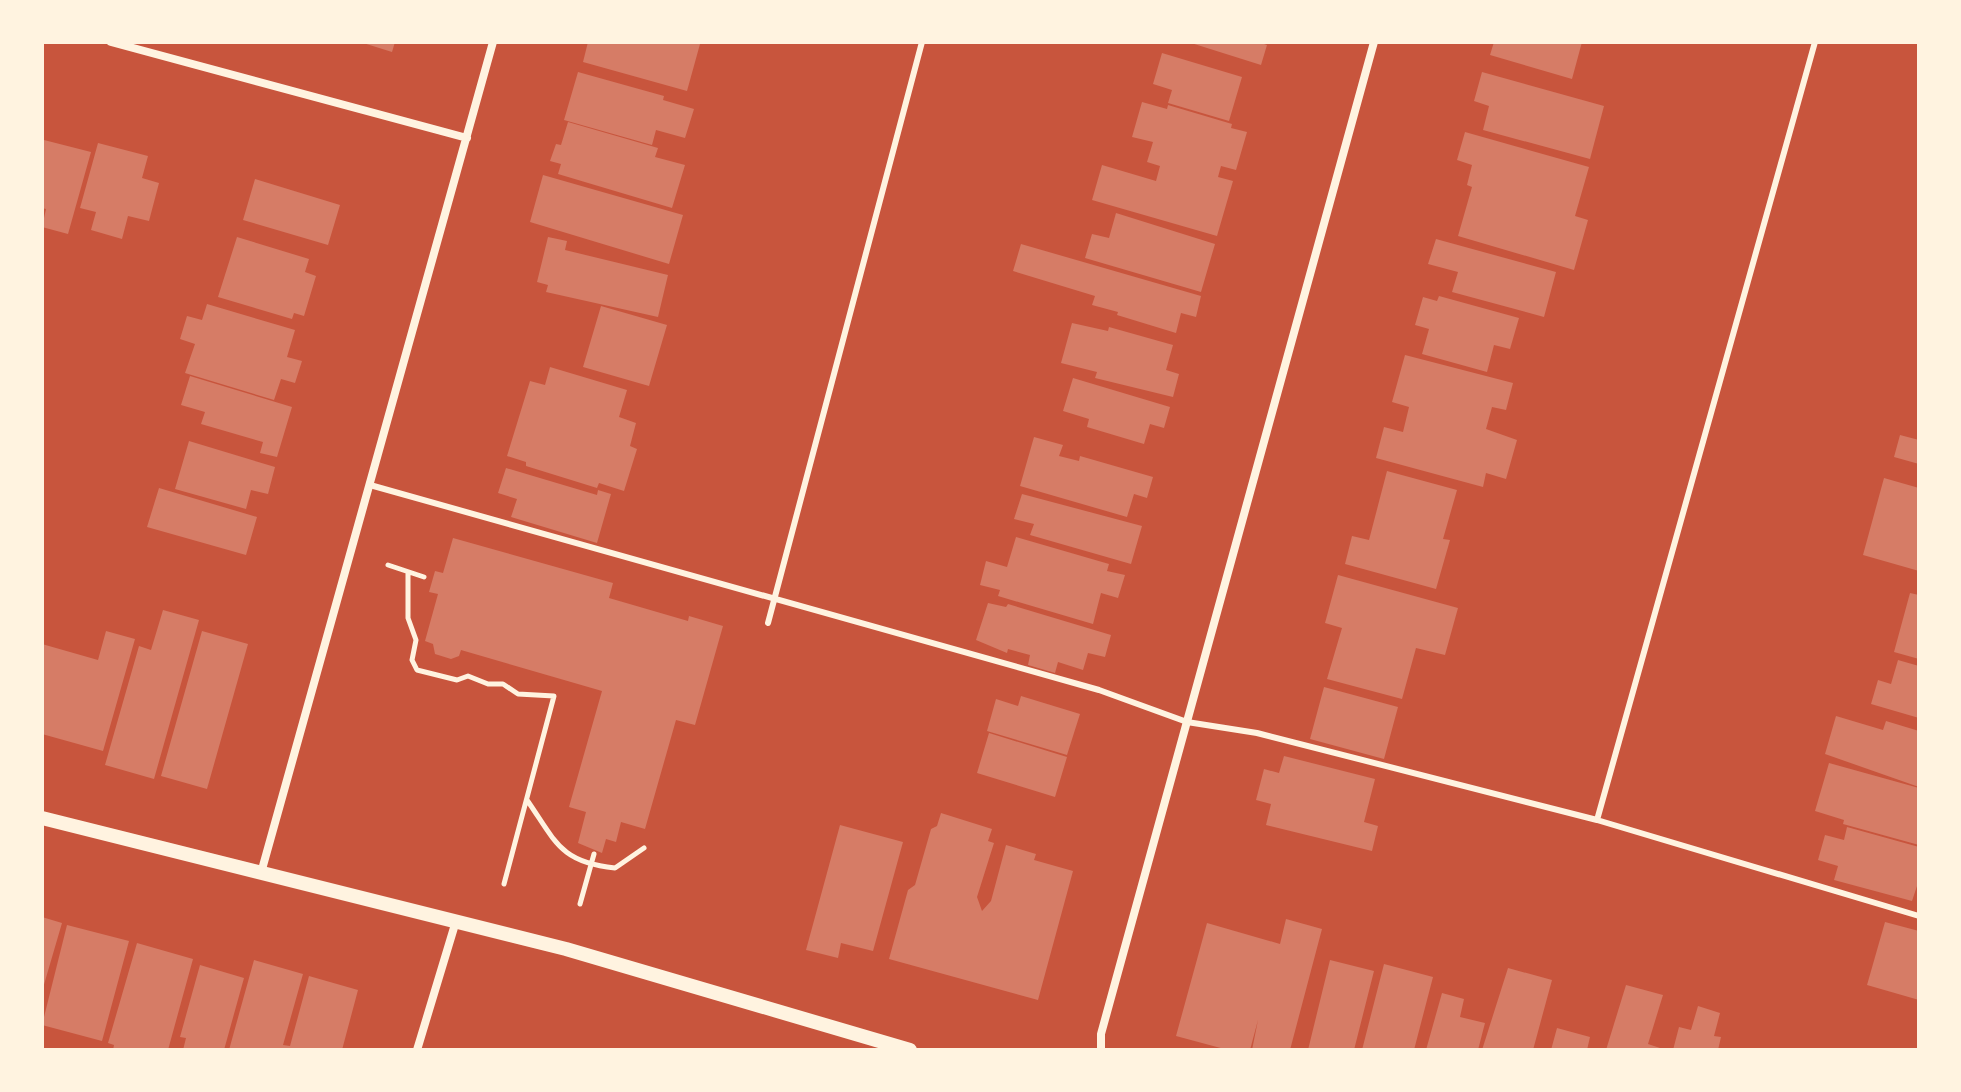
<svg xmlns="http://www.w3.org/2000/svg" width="1961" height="1092" font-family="Inter,sans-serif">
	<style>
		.building { fill: #d67c66 }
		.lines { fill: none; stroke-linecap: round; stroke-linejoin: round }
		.path { stroke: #fff3e0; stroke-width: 5 }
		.service { stroke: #fff3e0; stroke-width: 6 }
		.minor { stroke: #fff3e0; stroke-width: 8 }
		.tertiary { stroke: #fff3e0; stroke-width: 14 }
	</style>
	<rect width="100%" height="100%" fill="#c8553d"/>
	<path class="building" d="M 360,42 L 395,42 L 392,52 Z
		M 588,42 L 692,42 L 700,44 L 687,91 L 583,62 Z
		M 1188,42 L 1258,42 L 1267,45 L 1261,65 Z
		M 1494,42 L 1582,42 L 1572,79 L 1490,55 Z
		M 1162,53 L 1242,77 L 1229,121 L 1168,103 L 1172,90 L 1153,84 Z
		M 578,72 L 664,96 L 663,100 L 694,109 L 685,138 L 656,130 L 652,145 L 564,120 Z
		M 1482,72 L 1604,106 L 1590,159 L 1483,130 L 1489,106 L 1474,101 Z
		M 1142,102 L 1167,109 L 1168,105 L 1232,124 L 1231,128 L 1247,132 L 1236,170 L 1221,166 L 1218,177 L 1233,181 L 1217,236 L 1092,200 L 1102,165 L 1156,181 L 1160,166 L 1147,162 L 1153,142 L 1132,137 Z
		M 568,122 L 658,148 L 655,157 L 685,165 L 672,208 L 558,174 L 561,164 L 550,161 L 556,144 L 561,145 Z
		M 1465,132 L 1589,167 L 1575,216 L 1588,220 L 1574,270 L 1458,236 L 1472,187 L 1467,185 L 1472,165 L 1457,160 Z
		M 44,140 L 91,152 L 68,234 L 42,227 L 46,209 L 42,208 Z
		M 98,143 L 148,156 L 142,178 L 159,183 L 149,221 L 128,216 L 122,239 L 91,230 L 96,212 L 80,208 Z
		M 543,175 L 683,215 L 669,264 L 530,222 Z
		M 255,179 L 340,205 L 328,245 L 243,220 Z
		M 1116,213 L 1215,244 L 1201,292 L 1085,258 L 1092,234 L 1109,238 Z
		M 237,237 L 309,259 L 305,272 L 316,276 L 304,316 L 294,313 L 292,319 L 218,297 Z
		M 548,237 L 567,241 L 565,250 L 668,275 L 658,317 L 546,292 L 548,285 L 537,282 Z
		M 1436,239 L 1556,272 L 1544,317 L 1452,292 L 1458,272 L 1428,264 Z
		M 1021,244 L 1201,296 L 1196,317 L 1181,313 L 1176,333 L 1117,315 L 1118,312 L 1092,305 L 1095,296 L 1013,271 Z
		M 1439,296 L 1519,318 L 1510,349 L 1494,345 L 1487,372 L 1422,354 L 1429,329 L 1415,325 L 1423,297 L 1437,301 Z
		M 207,304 L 295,330 L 287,357 L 302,361 L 295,383 L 281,379 L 274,400 L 185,373 L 195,344 L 180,339 L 187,316 L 202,320 Z
		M 601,306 L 667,325 L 649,386 L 583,367 Z
		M 1072,323 L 1108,331 L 1109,327 L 1173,345 L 1166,370 L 1179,374 L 1173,397 L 1095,378 L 1097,372 L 1061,363 Z
		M 1405,355 L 1513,383 L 1506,410 L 1492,407 L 1486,429 L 1517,440 L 1506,479 L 1486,473 L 1483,487 L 1376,458 L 1384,427 L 1403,432 L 1409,407 L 1392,402 Z
		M 550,367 L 627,390 L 619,417 L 636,423 L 630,446 L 637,449 L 624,491 L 599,483 L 597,488 L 526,466 L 526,462 L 507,456 L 530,381 L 545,385 Z
		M 190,376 L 292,407 L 277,457 L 260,453 L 263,442 L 201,424 L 205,412 L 181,405 Z
		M 1073,378 L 1170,407 L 1164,428 L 1150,424 L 1144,444 L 1087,427 L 1089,419 L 1063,411 Z
		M 1900,435 L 1919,440 L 1919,464 L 1894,457 Z
		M 1034,437 L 1063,445 L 1059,456 L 1079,461 L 1080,456 L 1153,477 L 1147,498 L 1134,494 L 1127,517 L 1020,486 Z
		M 189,441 L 275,467 L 268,494 L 251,490 L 246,509 L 175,489 Z
		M 506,468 L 597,495 L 598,490 L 611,494 L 597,543 L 511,517 L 517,499 L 498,493 Z
		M 1387,471 L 1457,490 L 1443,539 L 1450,540 L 1436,589 L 1345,564 L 1352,536 L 1369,540 Z
		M 1884,478 L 1919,488 L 1919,571 L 1863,555 Z
		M 159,488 L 257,517 L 246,555 L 147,527 Z
		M 1022,494 L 1142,526 L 1131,564 L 1030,535 L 1034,524 L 1014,519 Z
		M 1016,537 L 1109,564 L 1107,571 L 1125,575 L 1118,598 L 1101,593 L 1093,624 L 998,596 L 1000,590 L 980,585 L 986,561 L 1007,567 Z
		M 453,538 L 613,583 L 609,598 L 688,621 L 689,616 L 723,626 L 695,725 L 676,720 L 645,829 L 621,822 L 616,842 L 606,839 L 602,853 L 578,843 L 586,812 L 569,807 L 602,691 L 461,650 L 459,656 L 451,659 L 435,654 L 433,644 L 425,641 L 438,594 L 429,592 L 435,571 L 443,573 Z
		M 1338,575 L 1458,608 L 1445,655 L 1416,648 L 1402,699 L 1327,679 L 1342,628 L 1325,623 Z
		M 1910,593 L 1919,595 L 1919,659 L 1894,652 Z
		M 988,603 L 1006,607 L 1008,604 L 1111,635 L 1105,657 L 1088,653 L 1083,670 L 1058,662 L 1055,673 L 1028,665 L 1030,655 L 1008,649 L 1007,653 L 976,640 Z
		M 163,610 L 199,620 L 154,779 L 105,765 L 139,646 L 151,650 Z
		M 106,631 L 135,639 L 103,751 L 42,734 L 42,644 L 98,660 Z
		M 202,631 L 248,644 L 207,789 L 161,776 Z
		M 1898,660 L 1919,666 L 1919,718 L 1871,704 L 1878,680 L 1891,684 Z
		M 1324,687 L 1398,707 L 1384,759 L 1310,739 Z
		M 1021,696 L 1080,714 L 1067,755 L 987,731 L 996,699 L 1018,706 Z
		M 1836,716 L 1883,730 L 1886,721 L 1919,731 L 1919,787 L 1825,754 Z
		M 989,733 L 1067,757 L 1055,797 L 977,773 Z
		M 1284,756 L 1375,779 L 1364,822 L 1378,826 L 1372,851 L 1266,825 L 1271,804 L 1256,800 L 1264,769 L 1279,773 Z
		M 1829,763 L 1919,788 L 1919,845 L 1843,824 L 1844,820 L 1815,811 Z
		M 941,813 L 992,829 L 988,841 L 994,843 L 977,897 L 982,911 L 991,901 L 1006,845 L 1036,854 L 1034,860 L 1073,871 L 1038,1000 L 889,959 L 908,890 L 915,885 L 931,829 L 937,826 Z
		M 840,825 L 903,842 L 873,951 L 841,943 L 838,958 L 806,950 Z
		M 1847,827 L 1919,847 L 1919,880 L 1912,901 L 1834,880 L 1838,866 L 1818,860 L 1825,835 L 1844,840 Z
		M 42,917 L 62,923 L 43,988 L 42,988 Z
		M 1286,919 L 1322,929 L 1290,1050 L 1252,1050 L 1258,1020 L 1250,1050 L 1228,1050 L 1176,1036 L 1207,923 L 1280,944 Z
		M 1885,922 L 1919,931 L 1919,1000 L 1867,985 Z
		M 67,925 L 129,941 L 102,1041 L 42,1025 Z
		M 137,943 L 193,959 L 168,1050 L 113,1050 L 114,1045 L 108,1043 Z
		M 254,960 L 303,974 L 283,1045 L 290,1046 L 309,976 L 358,990 L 342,1050 L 229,1050 Z
		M 1330,960 L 1374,971 L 1354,1050 L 1308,1050 Z
		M 1384,964 L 1433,977 L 1414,1050 L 1362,1050 Z
		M 200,965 L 244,978 L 224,1050 L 183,1050 L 186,1038 L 180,1037 Z
		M 1508,968 L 1552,980 L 1533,1050 L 1482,1050 Z
		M 1626,985 L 1663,995 L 1648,1044 L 1666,1050 L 1606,1050 Z
		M 1442,993 L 1464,999 L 1460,1017 L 1485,1023 L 1478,1050 L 1426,1050 Z
		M 1698,1006 L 1720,1013 L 1714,1036 L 1721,1037 L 1718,1050 L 1673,1050 L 1679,1027 L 1691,1030 Z
		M 1557,1028 L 1590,1037 L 1587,1050 L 1551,1050 Z"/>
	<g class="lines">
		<path class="path" d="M 388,565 L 424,577
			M 408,573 L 408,618 L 416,640 L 412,660 L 417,670 L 457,680 L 468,676 L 488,684 L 503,684 L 518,694 L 554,696 L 504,884
			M 527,800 C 556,842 560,862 615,868 L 644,848
			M 580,904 L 594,854"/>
		<path class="service" d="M 370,485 L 1099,690 L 1187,722 L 1257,733 L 1597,820 L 1919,916
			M 768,623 L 922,42
			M 1597,820 L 1815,42"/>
		<path class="minor" d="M 111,42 L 467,138
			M 261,873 L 493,42
			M 417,1050 L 456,921
			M 1101,1050 L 1101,1034 L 1374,42"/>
		<path class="tertiary" d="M 42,818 L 566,949 L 910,1050"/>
	</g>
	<rect width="1961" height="1092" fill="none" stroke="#fff3e0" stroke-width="88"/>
</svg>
